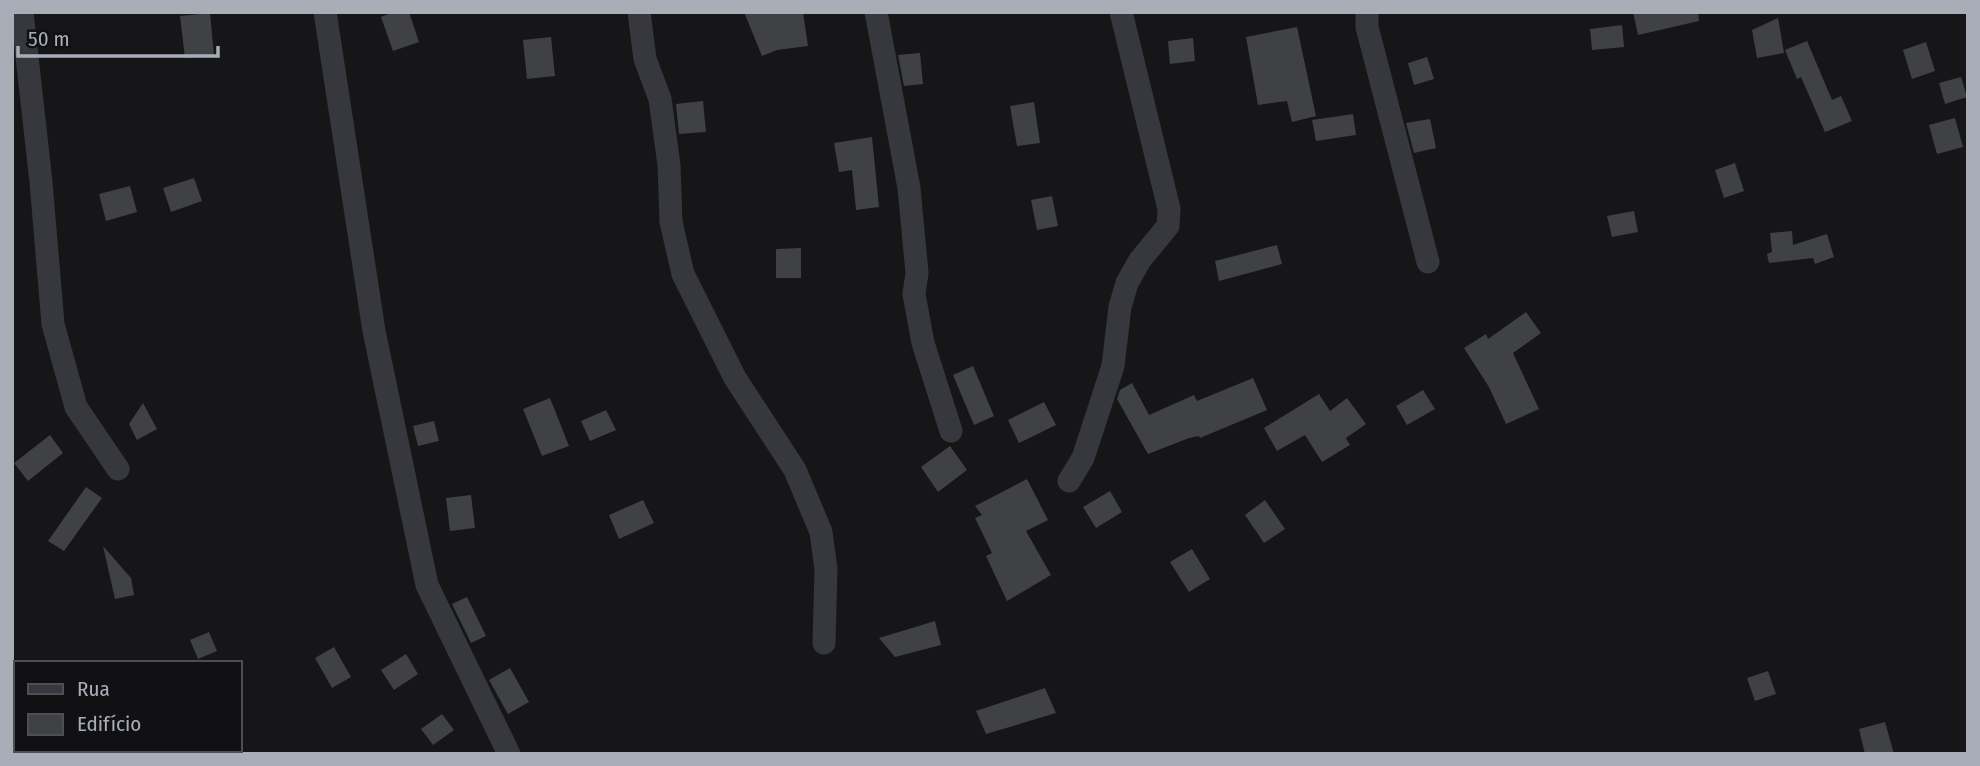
<svg xmlns="http://www.w3.org/2000/svg" width="1980" height="766" font-family="'Fira Sans Condensed',sans-serif">
	<style>
		.building { fill: #404145 }
		.lines { fill: none; stroke-linecap: round; stroke-linejoin: round }
		.street { stroke: #37383d; stroke-width: 23 }
	</style>
	<rect width="100%" height="100%" fill="#161618"/>
	<path class="building" d="M 393,12 L 409,12 L 419,42 L 393,51 L 381,17 Z
		M 744,12 L 803,12 L 808,46 L 777,50 L 762,56 Z
		M 1633,12 L 1698,12 L 1699,21 L 1638,35 Z
		M 210,13 L 214,55 L 185,58 L 180,16 Z
		M 1778,18 L 1784,53 L 1757,58 L 1752,30 Z
		M 1622,25 L 1624,47 L 1592,50 L 1590,29 Z
		M 1297,27 L 1316,116 L 1292,122 L 1287,101 L 1258,105 L 1246,37 Z
		M 551,37 L 555,76 L 527,79 L 523,40 Z
		M 1193,38 L 1195,61 L 1170,64 L 1168,41 Z
		M 1807,41 L 1832,100 L 1841,96 L 1852,121 L 1825,132 L 1801,77 L 1797,79 L 1785,50 Z
		M 1926,42 L 1935,71 L 1912,79 L 1903,50 Z
		M 920,53 L 923,84 L 904,86 L 898,55 Z
		M 1427,57 L 1434,79 L 1414,85 L 1408,63 Z
		M 1961,77 L 1967,97 L 1945,104 L 1939,83 Z
		M 703,101 L 706,132 L 679,134 L 676,104 Z
		M 1034,102 L 1040,143 L 1017,146 L 1010,106 Z
		M 1353,114 L 1356,135 L 1316,141 L 1312,120 Z
		M 1955,118 L 1963,147 L 1937,154 L 1929,125 Z
		M 1430,119 L 1436,148 L 1414,153 L 1406,123 Z
		M 872,137 L 879,207 L 856,210 L 852,170 L 839,172 L 834,143 Z
		M 1735,163 L 1744,191 L 1724,198 L 1715,170 Z
		M 194,178 L 202,201 L 171,212 L 163,188 Z
		M 130,186 L 137,212 L 106,221 L 99,194 Z
		M 1052,196 L 1058,226 L 1037,230 L 1031,200 Z
		M 1634,211 L 1638,232 L 1612,237 L 1607,216 Z
		M 1792,231 L 1793,245 L 1827,234 L 1834,257 L 1815,264 L 1813,258 L 1769,263 L 1767,254 L 1772,252 L 1770,233 Z
		M 1277,245 L 1282,264 L 1219,281 L 1215,261 Z
		M 801,248 L 801,278 L 776,278 L 776,249 Z
		M 1526,312 L 1541,333 L 1513,353 L 1539,409 L 1506,424 L 1489,387 L 1464,348 L 1486,334 L 1488,339 Z
		M 973,366 L 994,416 L 974,425 L 953,375 Z
		M 1253,378 L 1267,410 L 1200,438 L 1199,436 L 1189,438 L 1148,454 L 1117,399 L 1120,390 L 1132,383 L 1149,415 L 1194,395 L 1197,401 Z
		M 1423,390 L 1435,409 L 1407,425 L 1396,406 Z
		M 1319,394 L 1330,411 L 1347,398 L 1366,424 L 1346,438 L 1350,445 L 1322,462 L 1305,435 L 1277,451 L 1264,428 Z
		M 550,398 L 569,446 L 542,456 L 523,409 Z
		M 1044,402 L 1056,425 L 1019,443 L 1008,420 Z
		M 143,403 L 157,429 L 137,440 L 129,424 Z
		M 606,410 L 616,430 L 590,441 L 581,421 Z
		M 434,421 L 439,441 L 418,446 L 413,426 Z
		M 50,435 L 63,453 L 28,481 L 14,463 Z
		M 950,446 L 967,470 L 938,492 L 921,467 Z
		M 1027,479 L 1048,520 L 1026,531 L 1051,575 L 1007,601 L 986,556 L 992,553 L 975,518 L 982,515 L 975,506 Z
		M 86,487 L 102,498 L 64,551 L 48,541 Z
		M 1110,491 L 1122,512 L 1096,528 L 1083,507 Z
		M 471,495 L 475,528 L 450,531 L 446,498 Z
		M 643,500 L 654,523 L 619,539 L 609,515 Z
		M 1265,500 L 1285,529 L 1264,543 L 1245,515 Z
		M 103,546 L 131,578 L 134,595 L 115,599 Z
		M 1192,549 L 1210,579 L 1189,592 L 1170,562 Z
		M 467,597 L 486,636 L 471,643 L 452,604 Z
		M 935,621 L 941,645 L 895,657 L 879,638 Z
		M 209,632 L 217,651 L 198,659 L 190,640 Z
		M 334,647 L 351,677 L 332,688 L 315,658 Z
		M 406,654 L 418,674 L 394,690 L 381,670 Z
		M 510,668 L 529,702 L 508,714 L 489,680 Z
		M 1768,671 L 1776,694 L 1755,701 L 1747,678 Z
		M 1045,688 L 1056,713 L 986,734 L 976,711 Z
		M 442,714 L 454,730 L 433,745 L 421,729 Z
		M 1885,722 L 1894,754 L 1865,754 L 1859,729 Z"/>
	<g class="lines">
		<path class="street" d="M 22,12 L 41,182 L 53,324 L 76,407 L 118,469
			M 325,12 L 374,331 L 427,585 L 509,754
			M 639,12 L 645,59 L 660,99 L 669,165 L 671,222 L 683,274 L 735,378 L 795,470 L 821,532 L 826,569 L 824,643
			M 876,12 L 909,188 L 917,273 L 914,294 L 923,343 L 951,431
			M 1367,12 L 1367,27 L 1428,262
			M 1069,481 L 1083,458 L 1113,366 L 1120,307 L 1127,283 L 1140,260 L 1168,226 L 1169,209 L 1121,12"/>
	</g>
	<rect width="1980" height="766" fill="none" stroke="#a8adb8" stroke-width="28"/>
	<rect x="14" y="661" width="228" height="91" fill="#111113" stroke="#4d4f55" stroke-width="2"/>
	<rect x="28" y="684" width="35" height="10" fill="#37383d" stroke="#4d4f55" stroke-width="2"/>
	<text x="77" y="696" font-size="21" fill="#a8adb8">Rua</text>
	<rect x="28" y="714" width="35" height="21" fill="#404145" stroke="#4d4f55" stroke-width="2"/>
	<text x="77" y="731" font-size="21" fill="#a8adb8">Edifício</text>
	<path d="M18 46v10h200v-10" fill="none" stroke="#a8adb8" stroke-width="3.5"/>
	<text x="28" y="46" font-size="21" fill="#a8adb8" stroke="#111113" stroke-width="5" paint-order="stroke">50 m</text>
</svg>
